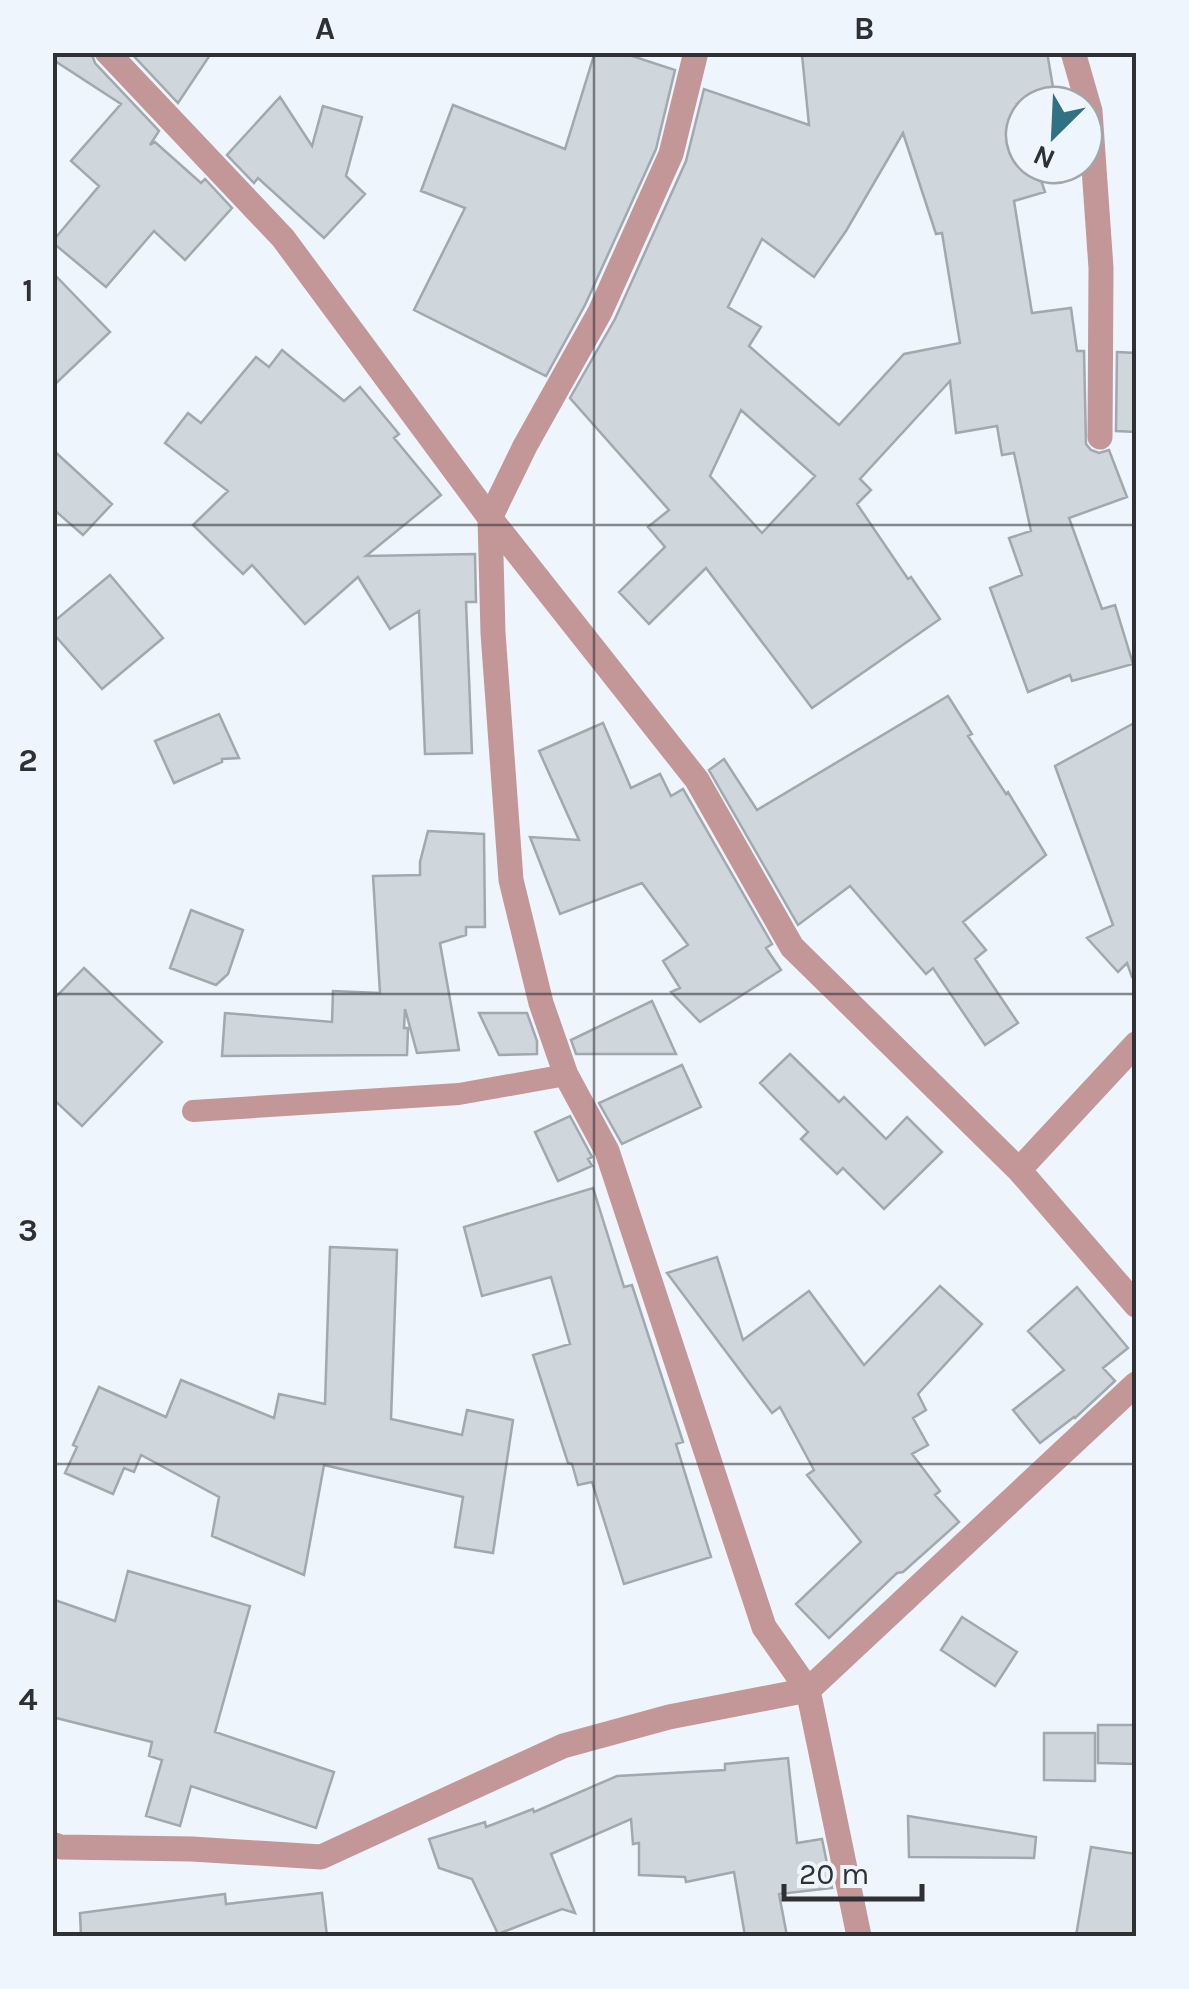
<svg xmlns="http://www.w3.org/2000/svg" width="1189" height="1989" font-family="Karla,sans-serif">
	<style>
		.building { fill: #cfd6dc; stroke: #a1a8ae; stroke-width: 2.5; fill-rule: evenodd }
		.lines { fill: none; stroke-linecap: round; stroke-linejoin: round }
		.lane { stroke: #c39698; stroke-width: 22 }
		.street { stroke: #c39698; stroke-width: 25 }
		.grid { fill: none; stroke: #2e3033; stroke-width: 2.5; stroke-opacity: 0.55 }
		.neatline { fill: none; stroke: #2e3033; stroke-width: 4 }
		.grid-label { font-size: 32px; text-anchor: middle; font-weight: bold; fill: #2e3033 }
	</style>
	<rect width="100%" height="100%" fill="#eef5fc"/>
	<path class="building" d="M 52,52 L 91,52 L 95,63 L 159,131 L 150,145 L 155,142 L 201,183 L 205,179 L 232,208 L 185,260 L 154,231 L 106,287 L 52,242 L 99,186 L 71,161 L 121,104 L 52,59 Z
		M 130,52 L 212,52 L 178,103 Z
		M 595,52 L 620,52 L 675,70 L 656,149 L 585,305 L 546,376 L 414,310 L 465,208 L 421,191 L 453,105 L 565,149 Z
		M 836,52 L 1047,52 L 1055,99 L 1017,104 L 1024,126 L 1024,165 L 1036,165 L 1045,192 L 1014,201 L 1032,313 L 1071,308 L 1077,351 L 1084,351 L 1086,444 L 1091,450 L 1099,453 L 1109,450 L 1127,497 L 1069,518 L 1102,609 L 1115,605 L 1133,664 L 1072,681 L 1070,675 L 1028,692 L 990,588 L 1022,575 L 1009,538 L 1031,531 L 1014,453 L 1002,455 L 997,426 L 956,433 L 950,381 L 860,479 L 871,490 L 857,504 L 908,579 L 911,577 L 940,619 L 812,708 L 706,568 L 649,624 L 619,592 L 665,547 L 648,527 L 669,510 L 570,398 L 615,319 L 686,161 L 704,89 L 809,125 L 802,55 ZM 903,133 L 936,234 L 942,233 L 960,343 L 904,354 L 839,425 L 749,346 L 761,327 L 728,307 L 762,239 L 814,277 L 846,231 ZM 741,410 L 815,476 L 762,533 L 710,476 Z
		M 280,97 L 312,146 L 323,106 L 362,117 L 346,176 L 365,194 L 324,238 L 258,178 L 254,183 L 227,155 Z
		M 52,272 L 110,332 L 52,387 Z
		M 282,350 L 344,401 L 360,387 L 399,434 L 394,438 L 441,495 L 366,556 L 475,554 L 476,602 L 466,602 L 472,753 L 425,754 L 419,611 L 390,629 L 358,577 L 305,624 L 252,565 L 243,574 L 193,525 L 228,491 L 165,443 L 188,413 L 201,423 L 256,357 L 269,367 Z
		M 1117,352 L 1136,353 L 1136,432 L 1116,431 Z
		M 52,449 L 112,504 L 83,535 L 52,508 Z
		M 110,575 L 163,638 L 102,689 L 52,632 L 52,623 Z
		M 948,696 L 972,734 L 968,736 L 1006,794 L 1008,792 L 1046,855 L 963,922 L 986,950 L 975,959 L 1018,1023 L 985,1045 L 933,968 L 926,974 L 850,886 L 798,925 L 709,770 L 724,759 L 757,810 Z
		M 219,714 L 239,758 L 222,759 L 222,762 L 174,783 L 155,741 Z
		M 1136,722 L 1136,976 L 1132,977 L 1127,963 L 1118,972 L 1087,938 L 1113,925 L 1055,766 Z
		M 603,723 L 631,788 L 660,774 L 671,796 L 683,789 L 772,944 L 766,948 L 781,970 L 700,1022 L 671,992 L 680,988 L 663,961 L 688,945 L 642,883 L 560,914 L 530,837 L 579,840 L 539,751 Z
		M 428,831 L 484,834 L 485,927 L 466,927 L 466,935 L 440,943 L 459,1050 L 417,1053 L 405,1009 L 404,1028 L 408,1028 L 407,1055 L 222,1056 L 225,1013 L 332,1022 L 333,991 L 380,993 L 373,876 L 420,875 L 420,862 Z
		M 191,910 L 243,930 L 228,974 L 216,985 L 170,968 Z
		M 84,968 L 162,1042 L 82,1126 L 52,1098 L 52,1001 Z
		M 652,1001 L 676,1054 L 576,1054 L 571,1040 Z
		M 479,1013 L 527,1013 L 537,1041 L 537,1054 L 499,1055 Z
		M 790,1054 L 839,1102 L 844,1097 L 886,1139 L 907,1117 L 942,1152 L 884,1209 L 843,1168 L 837,1174 L 801,1139 L 808,1132 L 760,1083 Z
		M 682,1065 L 701,1107 L 622,1144 L 599,1103 Z
		M 570,1116 L 592,1157 L 588,1159 L 592,1166 L 558,1181 L 535,1132 Z
		M 593,1188 L 624,1287 L 632,1285 L 683,1442 L 676,1444 L 711,1557 L 624,1584 L 592,1482 L 578,1485 L 572,1464 L 568,1463 L 533,1355 L 570,1344 L 551,1277 L 482,1296 L 464,1227 Z
		M 330,1247 L 397,1250 L 391,1419 L 462,1435 L 467,1410 L 513,1420 L 493,1553 L 455,1547 L 463,1497 L 324,1465 L 304,1575 L 212,1536 L 219,1497 L 141,1455 L 134,1472 L 124,1468 L 113,1494 L 65,1473 L 77,1447 L 73,1445 L 99,1387 L 166,1417 L 181,1380 L 274,1418 L 279,1394 L 325,1404 Z
		M 717,1257 L 743,1340 L 809,1291 L 864,1365 L 940,1286 L 982,1324 L 918,1394 L 926,1410 L 913,1418 L 928,1445 L 912,1454 L 940,1491 L 935,1495 L 959,1522 L 903,1572 L 897,1573 L 829,1638 L 796,1604 L 861,1542 L 807,1475 L 814,1470 L 780,1407 L 772,1413 L 667,1273 Z
		M 1077,1287 L 1128,1348 L 1103,1368 L 1115,1381 L 1075,1418 L 1074,1417 L 1040,1443 L 1013,1410 L 1064,1370 L 1028,1331 Z
		M 128,1571 L 250,1606 L 215,1732 L 334,1772 L 316,1828 L 191,1786 L 180,1826 L 146,1816 L 162,1760 L 149,1756 L 152,1742 L 52,1717 L 52,1599 L 115,1621 Z
		M 962,1617 L 1017,1652 L 995,1686 L 941,1650 Z
		M 1098,1725 L 1136,1725 L 1136,1764 L 1098,1763 Z
		M 1044,1733 L 1095,1733 L 1095,1781 L 1044,1780 Z
		M 788,1758 L 797,1843 L 822,1839 L 832,1888 L 779,1894 L 787,1936 L 745,1936 L 734,1872 L 686,1882 L 685,1877 L 639,1875 L 639,1843 L 633,1844 L 631,1819 L 551,1854 L 575,1913 L 562,1909 L 498,1934 L 472,1879 L 439,1868 L 429,1839 L 485,1822 L 486,1827 L 533,1809 L 534,1812 L 617,1776 L 725,1770 L 725,1764 Z
		M 908,1816 L 1036,1837 L 1034,1858 L 909,1857 Z
		M 1091,1847 L 1136,1854 L 1136,1936 L 1076,1936 Z
		M 322,1893 L 327,1936 L 81,1936 L 80,1913 L 225,1894 L 226,1904 Z"/>
	<g class="lines">
		<path class="lane" d="M 193,1111 L 459,1094 L 566,1075"/>
		<path class="street" d="M 107,52 L 283,238 L 490,518 L 697,780 L 792,947 L 1019,1170 L 1136,1305
			M 696,52 L 671,154 L 600,312 L 525,446 L 490,518 L 493,633 L 511,880 L 541,1003 L 566,1075 L 607,1151 L 764,1627 L 808,1690 L 859,1936
			M 1073,52 L 1090,111 L 1101,268 L 1100,437
			M 1019,1170 L 1136,1044
			M 52,1844 L 61,1847 L 192,1849 L 321,1857 L 563,1746 L 669,1717 L 808,1690 L 1136,1384"/>
	</g>
	<path class="grid" d="M 594,52 L 594,1936M 52,525 L 1136,525M 52,994 L 1136,994M 52,1464 L 1136,1464"/>
	<rect width="1189" height="1989" fill="none" stroke="#eef5fc" stroke-width="110"/>
	<g transform="translate(1054 135) rotate(204)"><circle r="48" fill="#eef5fc" stroke="#a1a6ac" stroke-width="2.5"/>
	<path d="M0-8L18 38L0 25L-18 38Z" fill="#307184"/>
	<text y="-15" font-size="28" font-weight="bold" text-anchor="middle" fill="#2e3033">N</text>
	</g>
	<path d="M784 1884v15h138v-15" fill="none" stroke="#2e3033" stroke-width="5"/>
	<text x="799" y="1884" font-size="30" fill="#2e3033" stroke="#eef5fc" stroke-width="8" paint-order="stroke">20 m</text>
	<rect x="55" y="55" width="1079" height="1879" class="neatline"/>
	<g class="grid-label">
		<text x="325" y="39">A</text>
		<text x="864" y="39">B</text>
		<text x="28" y="301">1</text>
		<text x="28" y="771">2</text>
		<text x="28" y="1241">3</text>
		<text x="28" y="1710">4</text>
	</g>
</svg>
